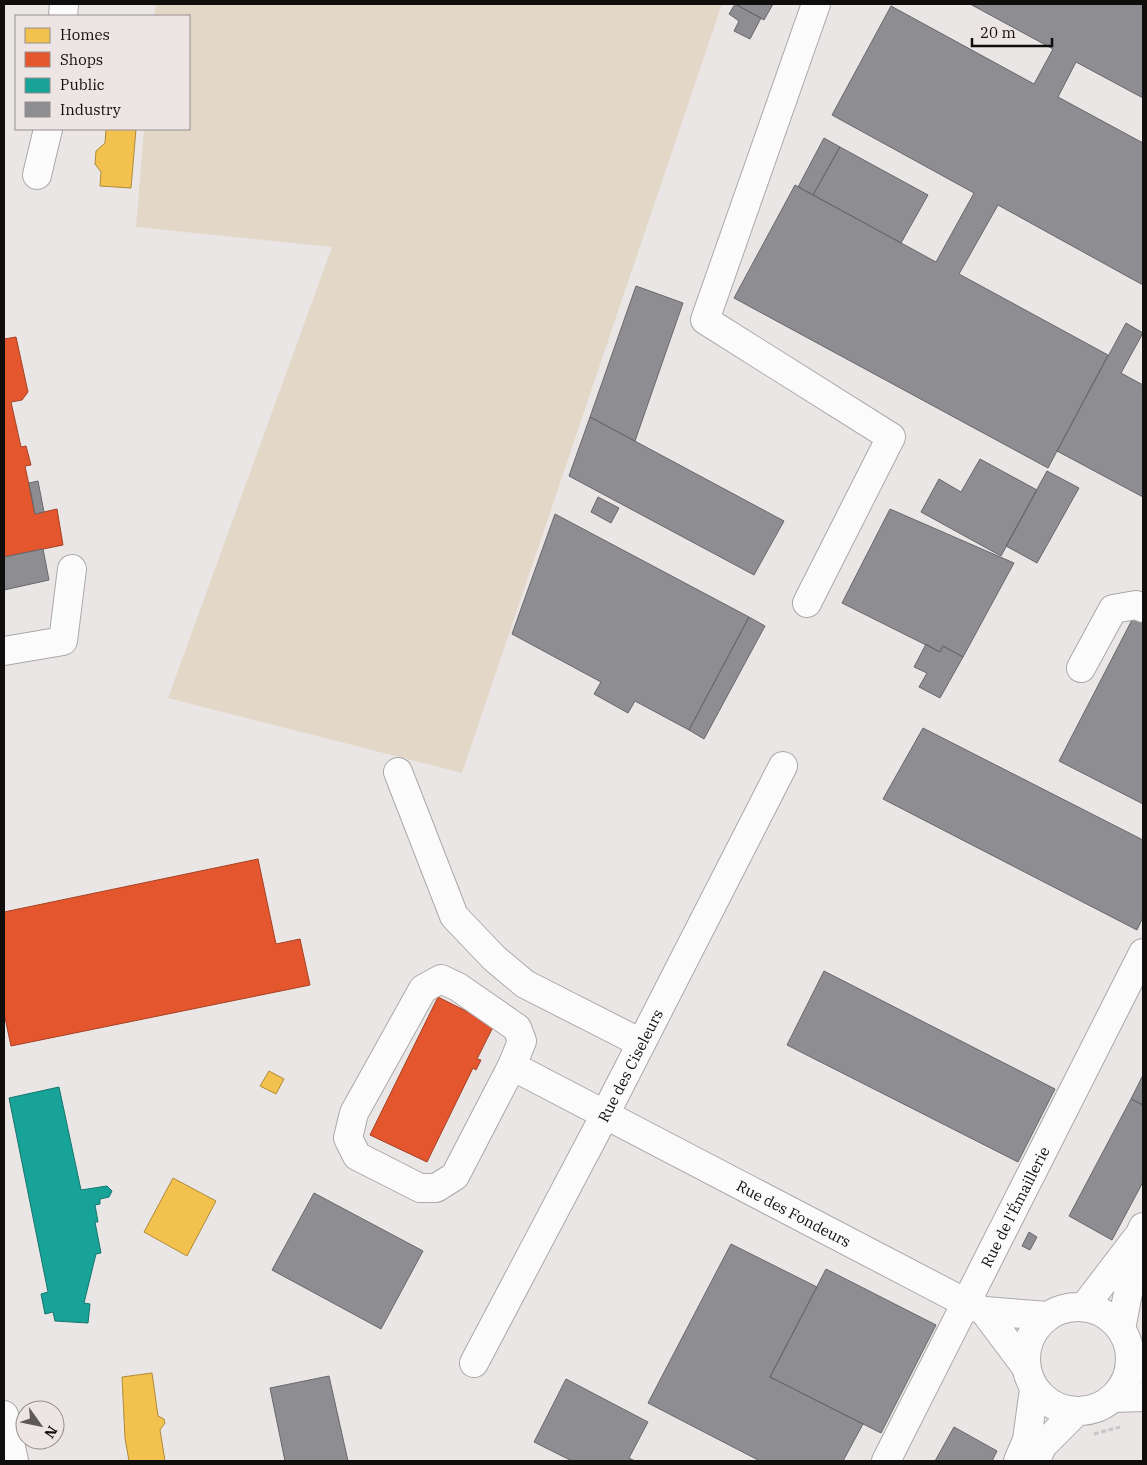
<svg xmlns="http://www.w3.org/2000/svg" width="1147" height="1465" font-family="'IBM Plex Serif',serif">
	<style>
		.green { fill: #e3d8c8 }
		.homes { fill: #f2c14e; stroke: #ae8b3a }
		.shops { fill: #e4572e; stroke: #a44124 }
		.public { fill: #17a398; stroke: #15766e }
		.industry { fill: #8d8d92; stroke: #68676a }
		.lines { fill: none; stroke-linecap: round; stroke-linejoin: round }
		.minor-casing { stroke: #aba8a8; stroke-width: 30 }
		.major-casing { stroke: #aba8a8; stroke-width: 30 }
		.path { stroke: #c7c6c6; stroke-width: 3; stroke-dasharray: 5 2.5; stroke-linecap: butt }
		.minor { stroke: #fcfbfb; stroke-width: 28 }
		.major { stroke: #fcfbfb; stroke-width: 28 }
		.labels { text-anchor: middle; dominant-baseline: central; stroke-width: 5; stroke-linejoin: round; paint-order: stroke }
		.street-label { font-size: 15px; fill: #100d0d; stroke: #ede4e4 }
	</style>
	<rect width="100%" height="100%" fill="#ebe6e6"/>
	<path class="green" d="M 156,4 L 722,4 L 462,773 L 168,698 L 332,247 L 136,227 L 144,129 L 189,129 L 189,16 L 154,16 Z"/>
	<path class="homes" d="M 106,129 L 136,129 L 131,188 L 100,186 L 101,172 L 95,164 L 96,151 L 105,143 Z
		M 269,1071 L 284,1079 L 276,1094 L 260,1086 Z
		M 173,1178 L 216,1201 L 187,1256 L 144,1232 Z
		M 152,1373 L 158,1416 L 164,1419 L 165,1423 L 160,1430 L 165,1461 L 129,1461 L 125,1438 L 122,1377 Z"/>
	<path class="shops" d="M 16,337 L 28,392 L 22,400 L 11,402 L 21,447 L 26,446 L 31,465 L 25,466 L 35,514 L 57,509 L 63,545 L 4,557 L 4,339 Z
		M 258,859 L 276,944 L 300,939 L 310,985 L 11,1046 L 4,1013 L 4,912 Z
		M 438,997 L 494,1025 L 477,1059 L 481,1060 L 476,1070 L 473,1068 L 427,1162 L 370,1135 Z"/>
	<path class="public" d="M 59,1087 L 81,1190 L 107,1186 L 112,1191 L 109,1197 L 100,1199 L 100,1204 L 95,1205 L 98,1222 L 95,1222 L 101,1253 L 96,1254 L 84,1303 L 90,1304 L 88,1323 L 55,1321 L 53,1312 L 45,1314 L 41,1294 L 48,1292 L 9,1098 Z"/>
	<path class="industry" d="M 735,4 L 761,18 L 750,39 L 734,31 L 739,21 L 729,14 Z
		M 735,4 L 773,4 L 764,20 Z
		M 970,4 L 1143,4 L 1143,98 L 1076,62 L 1058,97 L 1143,143 L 1143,285 L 998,205 L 959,274 L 1108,355 L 1048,468 L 734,298 L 795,185 L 936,262 L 974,193 L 832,115 L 891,6 L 1034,84 L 1053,49 Z
		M 824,138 L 840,147 L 813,195 L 798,187 Z
		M 840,147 L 928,195 L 901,243 L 813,195 Z
		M 636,286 L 683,303 L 635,441 L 590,417 Z
		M 1126,323 L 1143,333 L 1121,373 L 1143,385 L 1143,497 L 1057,451 Z
		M 590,417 L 784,521 L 754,575 L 569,476 Z
		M 980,459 L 1037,490 L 1001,556 L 921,512 L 939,479 L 961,492 Z
		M 1047,471 L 1079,488 L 1037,563 L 1006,546 Z
		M 38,481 L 44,512 L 35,514 L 29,483 Z
		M 598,497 L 619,508 L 611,523 L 591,512 Z
		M 890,509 L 1014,563 L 963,657 L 943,646 L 940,652 L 842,603 Z
		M 555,514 L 749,617 L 689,730 L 635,701 L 628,713 L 594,694 L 601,682 L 512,634 Z
		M 43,549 L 49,580 L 4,590 L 4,557 Z
		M 1134,616 L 1143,619 L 1143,804 L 1059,761 Z
		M 749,617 L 765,626 L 704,739 L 689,730 Z
		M 926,644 L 940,652 L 943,646 L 963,657 L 940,698 L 919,687 L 927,673 L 914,667 Z
		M 923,728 L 1143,840 L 1143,917 L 1137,930 L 883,799 Z
		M 824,971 L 1055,1089 L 1018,1162 L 787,1045 Z
		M 1143,1075 L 1143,1105 L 1131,1099 Z
		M 1131,1099 L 1143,1105 L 1143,1182 L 1112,1240 L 1069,1216 Z
		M 314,1193 L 423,1251 L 381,1329 L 272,1270 Z
		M 1029,1232 L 1037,1237 L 1030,1250 L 1022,1246 Z
		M 731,1244 L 817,1287 L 770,1377 L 863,1424 L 843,1461 L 760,1461 L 648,1403 Z
		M 826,1269 L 936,1325 L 881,1433 L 770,1377 Z
		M 329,1376 L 348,1461 L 285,1461 L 270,1388 Z
		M 566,1379 L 648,1422 L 629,1458 L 635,1461 L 572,1461 L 534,1442 Z
		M 954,1427 L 997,1451 L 992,1461 L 935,1461 Z"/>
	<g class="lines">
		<g class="minor-casing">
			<g id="minor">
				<path d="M 63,16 L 64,4"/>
				<path d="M 37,175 L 48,129"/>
				<path d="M 807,603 L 891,437 L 705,320 L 816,4"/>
				<path d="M 4,651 L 63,641 L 72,569"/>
				<path d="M 1081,668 L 1113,609 L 1136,605 L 1143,608"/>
				<path d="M 398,772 L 454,916 L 494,958 L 525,984 L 641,1043"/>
				<path d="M 441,979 L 458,987 L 517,1028 L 522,1041 L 512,1066 L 455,1176 L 436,1188 L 420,1188 L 357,1156 L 348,1138 L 354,1113 L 423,989 Z"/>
				<path id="s1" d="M 512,1066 L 966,1303 L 984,1311 L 1048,1316"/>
				<path d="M 984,1311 L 1026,1367"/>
				<path d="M 1131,1357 L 1143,1369"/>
				<path id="s2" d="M 474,1363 L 598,1128 L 783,766"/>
				<path d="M 1114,1398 L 1143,1397"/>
				<path id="s3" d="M 886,1461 L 1143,953"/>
			</g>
		</g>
		<g class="major-casing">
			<path id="major" d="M1026 1359a52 52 0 1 1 104 0a52 52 0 1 1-104 0Z
				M 1084,1307 L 1136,1239
				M 1121,1329 L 1139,1236 L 1143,1227
				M 4,1415 L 14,1461
				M 1018,1461 L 1027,1440 L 1034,1389
				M 1035,1461 L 1043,1445 L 1076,1412"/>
		</g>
		<path class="path" d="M 1094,1434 L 1120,1427"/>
		<use href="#minor" class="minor"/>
		<use href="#major" class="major"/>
	</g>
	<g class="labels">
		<g class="street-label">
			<text stroke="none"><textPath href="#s2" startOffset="336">Rue des Ciseleurs</textPath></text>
			<text stroke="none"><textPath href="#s3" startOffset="285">Rue de l'Émaillerie</textPath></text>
			<text stroke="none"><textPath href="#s1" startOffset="318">Rue des Fondeurs</textPath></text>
		</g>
	</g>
	<rect width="1147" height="1465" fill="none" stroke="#100d0d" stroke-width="10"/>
	<rect x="15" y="15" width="175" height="115" fill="#ede4e4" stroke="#958e8e"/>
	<rect x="25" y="28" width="25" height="15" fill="#f2c14e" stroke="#958e8e"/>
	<text x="60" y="40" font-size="15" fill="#100d0d">Homes</text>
	<rect x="25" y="52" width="25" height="15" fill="#e4572e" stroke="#958e8e"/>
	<text x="60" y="65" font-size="15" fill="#100d0d">Shops</text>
	<rect x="25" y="78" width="25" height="15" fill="#17a398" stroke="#958e8e"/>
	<text x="60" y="90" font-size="15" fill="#100d0d">Public</text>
	<rect x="25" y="102" width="25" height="15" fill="#8d8d92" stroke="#958e8e"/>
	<text x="60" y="115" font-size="15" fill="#100d0d">Industry</text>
	<g transform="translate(40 1425) rotate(123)"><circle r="24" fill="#ede4e4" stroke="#958e8e"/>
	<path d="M0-4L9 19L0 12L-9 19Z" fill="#5d5959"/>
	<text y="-8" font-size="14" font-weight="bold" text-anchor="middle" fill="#100d0d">N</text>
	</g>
	<path d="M972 38v8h80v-8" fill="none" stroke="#100d0d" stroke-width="2.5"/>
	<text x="980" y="38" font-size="15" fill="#100d0d" stroke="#ede4e4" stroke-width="4" paint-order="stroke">20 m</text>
</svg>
